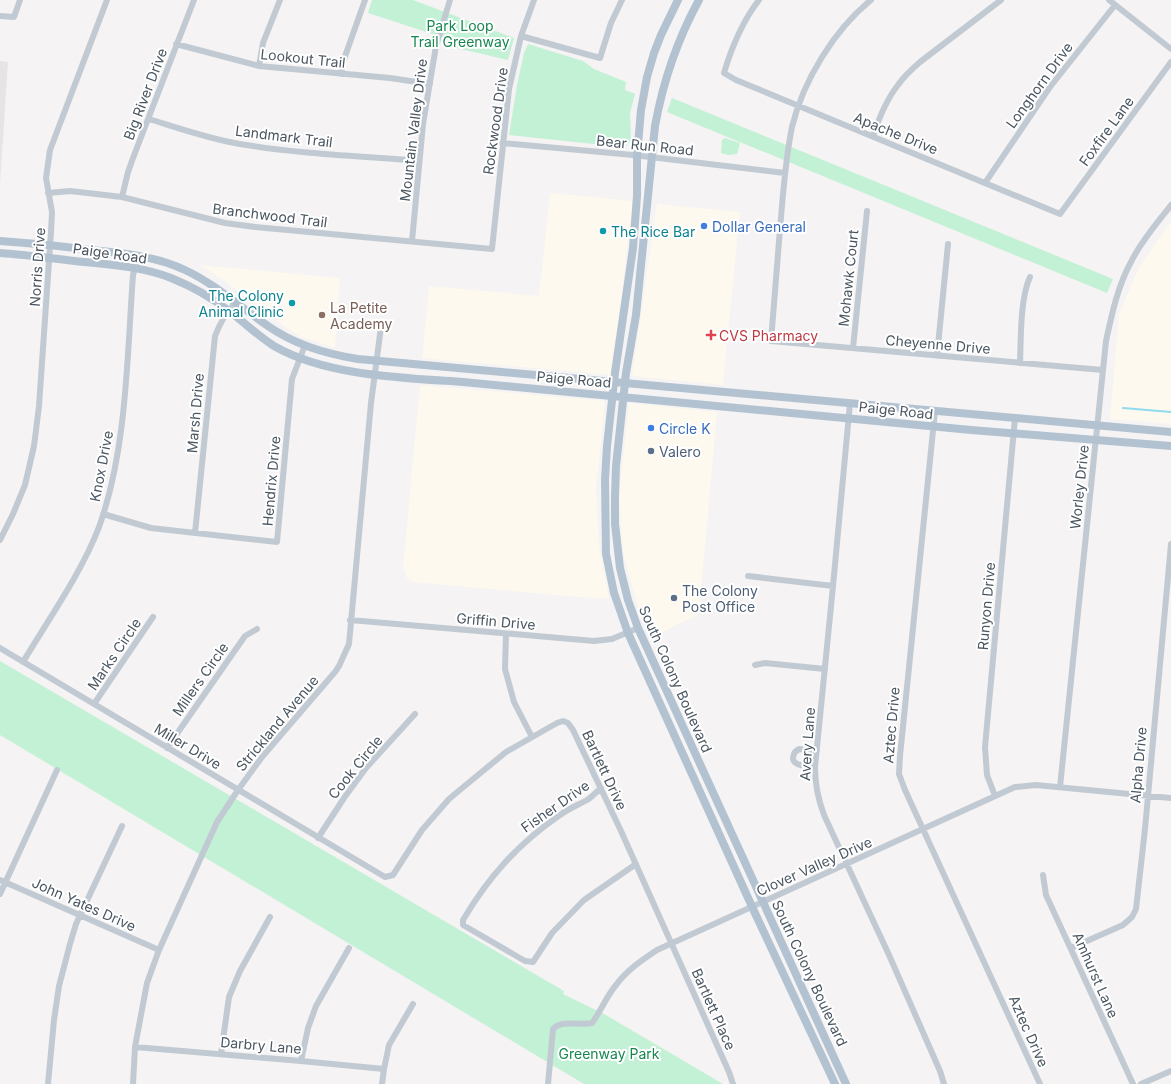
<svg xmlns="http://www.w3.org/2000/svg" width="1171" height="1084" font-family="Inter,sans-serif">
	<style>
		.commercial { fill: #fdf9ef }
		.education { fill: #e6e4e5 }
		.green { fill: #c3f1d5 }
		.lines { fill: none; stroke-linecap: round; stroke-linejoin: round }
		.stream { stroke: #90daee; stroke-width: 2 }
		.minor { stroke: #c1cad2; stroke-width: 6 }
		.major { stroke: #b3c2d1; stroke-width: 8 }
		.shop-dot { fill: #3f7fe0; stroke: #fff; stroke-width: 1.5 }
		.culture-dot { fill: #0f9aa8; stroke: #fff; stroke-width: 1.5 }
		.education-dot { fill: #8d6e63; stroke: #fff; stroke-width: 1.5 }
		.health-dot { fill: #e0444e; stroke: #fff; stroke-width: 1.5 }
		.service-dot { fill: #5c6f8a; stroke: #fff; stroke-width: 1.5 }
		.labels { text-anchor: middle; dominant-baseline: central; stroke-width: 4; stroke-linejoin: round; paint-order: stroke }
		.park-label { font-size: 14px; fill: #17864f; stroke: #fff }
		.street-label { font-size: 14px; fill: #4a5661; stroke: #fff }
		.shop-label { font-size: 14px; fill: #366cbe; stroke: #fff; text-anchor: start }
		.culture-label { font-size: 14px; fill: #0d838f; stroke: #fff; text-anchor: start }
		.education-label { font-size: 14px; fill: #785e54; stroke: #fff; text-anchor: start }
		.health-label { font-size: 14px; fill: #be3a42; stroke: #fff; text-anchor: start }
		.service-label { font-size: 14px; fill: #4e5e75; stroke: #fff; text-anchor: start }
	</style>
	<rect width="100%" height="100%" fill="#f5f3f3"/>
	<path class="commercial" d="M 550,193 L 633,201 L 621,301 L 610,375 L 422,358 L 429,286 L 539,296 Z
		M 657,204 L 740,212 L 723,385 L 632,376 Z
		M 1171,222 L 1171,424 L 1110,419 L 1119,314 L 1140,265 Z
		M 201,265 L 340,278 L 335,348 L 299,336 L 264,312 L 234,288 Z
		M 420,385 L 605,401 L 596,489 L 599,545 L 609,599 L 578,597 L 412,582 L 406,577 L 403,567 Z
		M 629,403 L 717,412 L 699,614 L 658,634 L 641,619 L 623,553 L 619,497 Z"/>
	<path class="education" d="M 0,61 L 8,62 L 0,183 Z"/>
	<path class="green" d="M 372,0 L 413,0 L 514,38 L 508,60 L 444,45 L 445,38 L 368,13 Z
		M 528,44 L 583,61 L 594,69 L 626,82 L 625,90 L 635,94 L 630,113 L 631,140 L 628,144 L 622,147 L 509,135 L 517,85 L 524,53 Z
		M 672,98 L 1113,279 L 1107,293 L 667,112 Z
		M 725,138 L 740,143 L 737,154 L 728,155 L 721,153 L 722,140 Z
		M 0,661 L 564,991 L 563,994 L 604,1014 L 723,1084 L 584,1084 L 0,735 Z"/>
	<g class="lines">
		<path class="stream" d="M 1123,408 L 1171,412"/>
		<path class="minor" d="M 759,0 C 742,22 732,46 724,73 L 736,80 L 1060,214 L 1171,62
			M 871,0 C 834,30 803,81 792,127 C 785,161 783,195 780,229 C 777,267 774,304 771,341 L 1103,370
			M 1109,0 L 1171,49
			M 0,16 L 14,17 L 20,0
			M 521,36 L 600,58 L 611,23 L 622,0
			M 176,44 L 259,66 L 390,78 L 430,84
			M 259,66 L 263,43 L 280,0
			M 341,74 L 343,62 L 365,0
			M 149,119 C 178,128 209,139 240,144 C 299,154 360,156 419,161
			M 873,136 C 879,118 886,100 898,85 C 904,76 912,69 920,62 L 1001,0
			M 502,143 L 633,155 L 785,173
			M 985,183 L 1050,87 L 1115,5
			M 48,193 L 70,191 L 122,197 L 225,223 L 255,227 L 492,249 L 509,89 L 521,36 L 534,0
			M 122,197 L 128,172 L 133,158 L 194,0
			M 412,241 L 423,124 L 436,46 L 450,0
			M 853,348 L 867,211
			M 937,356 L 948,244
			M 1020,363 C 1021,339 1020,298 1030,277
			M 850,403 L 833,586 L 815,767 C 815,784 818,799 824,815 L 889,955 L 940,1071 L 944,1084
			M 935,411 L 900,756 L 899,774 L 905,790 L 1040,1084
			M 103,514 L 151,528 L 277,542 L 292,379 L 305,345
			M 195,533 L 215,336 C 220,323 226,312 236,302
			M 0,540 L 13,514 L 25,485 L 34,446 L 39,406 L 51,232 L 52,212 L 46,178 L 50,150 L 107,0
			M 748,576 L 833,586
			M 350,620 L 594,641 L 612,639 L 638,628
			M 506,634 L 505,669 L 514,702 L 532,737
			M 0,648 L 385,877 L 393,875 L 422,830 L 449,799 L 461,789 L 506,752 L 557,723 L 563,721 L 568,723 L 573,730 L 621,831 L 729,1072 L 733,1084
			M 23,662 C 48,620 82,572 99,527 C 127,450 127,356 133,275 L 138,255
			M 755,665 L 765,663 L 825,669
			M 94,704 L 153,617
			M 167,748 L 245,636 L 257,629
			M 815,767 C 805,766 787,766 795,752 L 799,749 L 817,751
			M 1060,787 L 1106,341 C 1112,313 1118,285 1132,260 C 1142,240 1158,222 1171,205
			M 601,788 C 596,792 592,797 587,800 C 578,805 568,809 560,815 C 519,843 489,876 463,920 L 463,925 L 525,961 L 533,962 L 552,933 L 584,900 L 636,864
			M 995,796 L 987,775 L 985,747 L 1015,418
			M 318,838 L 344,798 L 366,768 L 415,714
			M 1043,875 L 1046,895 L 1133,1084
			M 0,880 L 159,950
			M 0,894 L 57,770
			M 1071,948 L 1123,925 L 1132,917 L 1136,909 L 1145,829 L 1171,544
			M 135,1047 L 301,1061 L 384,1069
			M 221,1054 L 229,997 L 240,971 L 270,917
			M 301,1061 L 308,1028 L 316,1006 L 349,948
			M 48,1084 L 54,1020 L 59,986 L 70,944 L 76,924 L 122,826
			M 133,1084 L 135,1047 L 147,983 L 159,950 L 217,822 L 238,790 L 262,757 L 335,672 L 339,666 L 349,644 L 371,403 L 381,327
			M 382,1084 L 384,1069 L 389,1045 L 413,1004
			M 548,1084 L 553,1029 C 563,1019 579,1026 592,1023 C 601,1011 606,997 616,985 C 627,970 642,960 657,950 L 1015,787 L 1036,785 L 1171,798
			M 1141,1084 L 1171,1071"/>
		<path class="major" d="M 678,0 L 661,35 L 654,53 L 647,77 L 641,110 L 637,156 L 637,196 L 633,248 L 615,373 L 607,446 L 605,480 L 606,554 L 614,593 L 628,633 L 754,911 L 835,1084
			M 699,0 C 677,40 663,82 655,126 L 636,315 L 626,373 L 616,466 L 615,496 L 615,524 L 620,568 L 628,600 L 638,628 L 846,1084
			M 0,241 C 30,243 60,246 91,250 C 123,253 155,256 185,270 C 215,284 240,307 268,326 C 295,345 326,354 358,359 L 1171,432
			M 0,253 C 28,255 56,259 84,262 C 114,265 143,267 171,278 C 191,286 211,297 229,311 C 244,322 258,336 274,346 C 326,376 404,378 463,382 L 971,430 L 1171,446"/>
	</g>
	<g class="shop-dot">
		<circle cx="704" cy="226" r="4"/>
		<circle cx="651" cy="428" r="4"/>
	</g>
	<g class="culture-dot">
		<circle cx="603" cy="231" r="4"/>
		<circle cx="292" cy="303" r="4"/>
	</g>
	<circle class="education-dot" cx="322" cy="315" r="4"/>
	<path class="health-dot" d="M709 329h4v4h4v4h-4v4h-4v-4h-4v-4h4z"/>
	<g class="service-dot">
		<circle cx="651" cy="451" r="4"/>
		<circle cx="674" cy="598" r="4"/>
	</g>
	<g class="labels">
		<g class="park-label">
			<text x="460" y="25">Park Loop<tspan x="460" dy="16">Trail Greenway</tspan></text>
			<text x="609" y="1053">Greenway Park</text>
		</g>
		<g class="street-label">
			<text transform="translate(303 58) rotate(6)">Lookout Trail</text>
			<text transform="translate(1039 85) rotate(-54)">Longhorn Drive</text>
			<text transform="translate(145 94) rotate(-69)">Big River Drive</text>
			<text transform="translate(495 121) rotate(-82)">Rockwood Drive</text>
			<text transform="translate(413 130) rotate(-83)">Mountain Valley Drive</text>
			<text transform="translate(1106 131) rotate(-54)">Foxfire Lane</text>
			<text transform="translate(896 133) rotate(22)">Apache Drive</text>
			<text transform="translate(284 136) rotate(7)">Landmark Trail</text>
			<text transform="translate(645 145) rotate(6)">Bear Run Road</text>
			<text transform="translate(270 215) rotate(7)">Branchwood Trail</text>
			<text transform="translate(110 253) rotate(8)">Paige Road</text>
			<text transform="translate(37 267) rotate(-86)">Norris Drive</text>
			<text transform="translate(848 278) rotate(-84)">Mohawk Court</text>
			<text transform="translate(938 344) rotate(5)">Cheyenne Drive</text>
			<text transform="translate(574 379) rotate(5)">Paige Road</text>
			<text transform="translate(896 410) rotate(6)">Paige Road</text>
			<text transform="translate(195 413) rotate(-85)">Marsh Drive</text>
			<text transform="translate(101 466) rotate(-79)">Knox Drive</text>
			<text transform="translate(271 481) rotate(-85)">Hendrix Drive</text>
			<text transform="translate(1079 487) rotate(-84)">Worley Drive</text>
			<text transform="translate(986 606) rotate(-85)">Runyon Drive</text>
			<text transform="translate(496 621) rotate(5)">Griffin Drive</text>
			<text transform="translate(114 654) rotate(-56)">Marks Circle</text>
			<text transform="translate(200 679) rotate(-55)">Millers Circle</text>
			<text transform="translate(676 679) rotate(66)">South Colony Boulevard</text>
			<text transform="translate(277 723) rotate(-50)">Strickland Avenue</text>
			<text transform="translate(891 725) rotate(-85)">Aztec Drive</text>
			<text transform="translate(807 744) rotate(-86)">Avery Lane</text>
			<text transform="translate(188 746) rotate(31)">Miller Drive</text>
			<text transform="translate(1138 765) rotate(-85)">Alpha Drive</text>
			<text transform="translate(355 767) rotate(-51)">Cook Circle</text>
			<text transform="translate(605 770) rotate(65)">Bartlett Drive</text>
			<text transform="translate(555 806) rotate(-35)">Fisher Drive</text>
			<text transform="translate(814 866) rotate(-24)">Clover Valley Drive</text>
			<text transform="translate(84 904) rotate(24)">John Yates Drive</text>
			<text transform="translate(810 973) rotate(65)">South Colony Boulevard</text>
			<text transform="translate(1096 975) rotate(66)">Amhurst Lane</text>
			<text transform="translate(714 1009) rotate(66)">Bartlett Place</text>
			<text transform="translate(1029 1031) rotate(66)">Aztec Drive</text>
			<text transform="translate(261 1045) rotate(5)">Darbry Lane</text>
		</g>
		<g class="shop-label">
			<text x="712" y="226">Dollar General</text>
			<text x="659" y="428">Circle K</text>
		</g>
		<g class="culture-label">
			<text x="611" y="231">The Rice Bar</text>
			<text x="284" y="295" text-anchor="end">The Colony<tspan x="284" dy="16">Animal Clinic</tspan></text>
		</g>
		<g class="education-label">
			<text x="330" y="307">La Petite<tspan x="330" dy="16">Academy</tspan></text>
		</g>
		<g class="health-label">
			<text x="719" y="335">CVS Pharmacy</text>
		</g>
		<g class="service-label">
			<text x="659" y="451">Valero</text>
			<text x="682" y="590">The Colony<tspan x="682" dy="16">Post Office</tspan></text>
		</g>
	</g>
</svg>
